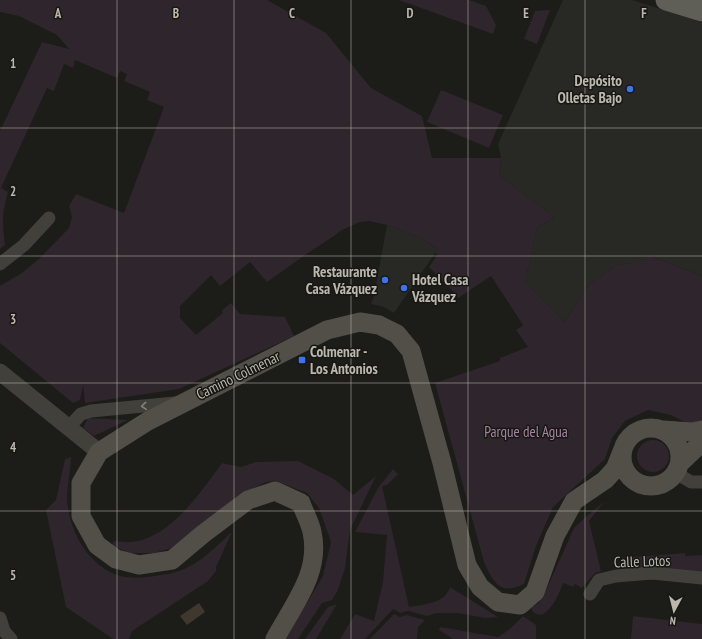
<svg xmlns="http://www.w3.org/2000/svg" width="702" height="639" font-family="'PT Sans Narrow',sans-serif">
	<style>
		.built { fill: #282925 }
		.green { fill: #2f252c }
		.water { fill: #40372f }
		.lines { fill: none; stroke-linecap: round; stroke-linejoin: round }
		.minor { stroke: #41403a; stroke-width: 13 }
		.tertiary { stroke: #41403a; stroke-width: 17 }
		.secondary { stroke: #514f48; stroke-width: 19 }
		.primary { stroke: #5f5e57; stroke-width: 21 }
		.oneway { stroke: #848179 }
		.grid { fill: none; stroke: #bbb7ac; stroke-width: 1; stroke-opacity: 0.55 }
		.poi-dot { fill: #3e73ef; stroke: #171714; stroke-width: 1.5 }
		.labels { text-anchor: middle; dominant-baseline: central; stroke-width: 3; stroke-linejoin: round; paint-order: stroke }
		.poi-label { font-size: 15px; font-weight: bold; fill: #bbb7ac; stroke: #171714; text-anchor: end }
		.street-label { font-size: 15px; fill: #bbb7ac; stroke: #171714 }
		.park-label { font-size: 15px; fill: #a584a2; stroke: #171714 }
		.grid-label { font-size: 13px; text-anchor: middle; font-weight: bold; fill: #bbb7ac; stroke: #171714; stroke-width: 3; stroke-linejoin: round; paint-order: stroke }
	</style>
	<rect width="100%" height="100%" fill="#1c1c19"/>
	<path class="built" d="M 563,0 L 632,0 L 702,22 L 702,276 L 648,255 L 648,259 L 616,266 L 588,285 L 565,322 L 525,282 L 537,228 L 554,217 L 499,175 L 501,158 L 498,144 Z
		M 387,225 L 417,236 L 438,249 L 394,313 L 384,307 L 371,304 L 374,296 Z"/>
	<path class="green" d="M 0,0 L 267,0 L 326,33 L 371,88 L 422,116 L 432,158 L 501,158 L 499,175 L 554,217 L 537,228 L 525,282 L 565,322 L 588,285 L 616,266 L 647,259 L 648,255 L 702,276 L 702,423 L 691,425 L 671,415 L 648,410 L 625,421 L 612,438 L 605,459 L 553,507 L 536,546 L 524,584 C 500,596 493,582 484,562 L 435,383 L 500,361 L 500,358 L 528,347 L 516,330 L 523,325 L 491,276 L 458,298 L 450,288 L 429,267 L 437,255 L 435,253 L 438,249 L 417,236 L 387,225 L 369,221 L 360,222 L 340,231 L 334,236 L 305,255 L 267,282 L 250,262 L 220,286 L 211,275 L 180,306 L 180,318 L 196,335 L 223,313 L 222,310 L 231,303 L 240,314 L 285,317 L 294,336 L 179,389 L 85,403 L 83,385 L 80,400 L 73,403 L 0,343 L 0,286 L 22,273 L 40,258 L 69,228 L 72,217 L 69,206 L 76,194 L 124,213 L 164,107 L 147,100 L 150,92 L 124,81 L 127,74 L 120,71 L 117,78 L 75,60 L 73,68 L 64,64 L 54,91 L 47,88 L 1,188 L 8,192 C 2,213 2,223 5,245 L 0,249 L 0,131 L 42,42 L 69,49 L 57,35 L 19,16 L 0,12 Z
		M 399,0 L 469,0 L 486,6 L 496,25 L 493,34 Z
		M 550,10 L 537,44 L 524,39 L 535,11 Z
		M 441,90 L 503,115 L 489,148 L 427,122 Z
		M 88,418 L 128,420 L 94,436 L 83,428 Z
		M637 456a16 16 0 1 1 32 0a16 16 0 1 1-32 0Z
		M 71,457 C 71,474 65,491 68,508 C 72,534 87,560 110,572 C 125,580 145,578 161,575 C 170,574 181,571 190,566 C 203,560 221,542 232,532 L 216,567 L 216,571 L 208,581 L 132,631 L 129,639 L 113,639 L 66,607 L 46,510 L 56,500 L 65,459 Z
		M 298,461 L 334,479 L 353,495 L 376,476 L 350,530 L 345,568 L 337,592 L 332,600 L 322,603 L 298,639 L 285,639 L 323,576 L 331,542 L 319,508 L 307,493 L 276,481 L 266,482 L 239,495 L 175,547 L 154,553 L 129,553 L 112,545 L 114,541 C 119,541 124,543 129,542 C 168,541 201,492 222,463 L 241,467 L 256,462 Z
		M 393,469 L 398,474 L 387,485 L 382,486 L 409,607 C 424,604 445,604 450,587 L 498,617 L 485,618 L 458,613 L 436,613 L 427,616 L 408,611 L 400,613 L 393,609 L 365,639 L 340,639 L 355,614 L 374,621 L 383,582 L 387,535 L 355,532 L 378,488 Z
		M 605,501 L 589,521 L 601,571 L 595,573 L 582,588 L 575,584 L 573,587 L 563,583 C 558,596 554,607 542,615 L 536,614 L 532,611 L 532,607 L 539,603 L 548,586 L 574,528 L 588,515 Z
		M 685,553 L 685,556 L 702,555 L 702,572 L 622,569 L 621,558 Z
		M 337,604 L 316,639 L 305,639 L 328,607 Z
		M 394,614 L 400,617 L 407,615 L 425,620 L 418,627 L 417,639 L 370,639 Z
		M 523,616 L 536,625 L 536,639 L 453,639 L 439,630 L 440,627 L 498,637 L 510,629 Z
		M 633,616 L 702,624 L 702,639 L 631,639 Z"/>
	<path class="water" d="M 199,603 L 205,612 L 187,625 L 180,616 Z"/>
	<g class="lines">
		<path class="minor" d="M 0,264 L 24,245 L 49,218
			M 69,427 L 81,414 L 91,411 L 175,403
			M 676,473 L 691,482 L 702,482
			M 590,594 L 599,580 L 616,576 L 652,573 L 702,578
			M 0,618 L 4,631 L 11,639"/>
		<path class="tertiary" d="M 0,372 L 99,452"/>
		<path class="secondary" d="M622 457a29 29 0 1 1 58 0a29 29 0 1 1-58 0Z
			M 663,430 L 692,432 L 702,430
			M 680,463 L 698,446 L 702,444
			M 275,639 C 293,605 321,573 312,532 C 310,522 304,512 301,503 L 275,491 L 248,500 L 203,534 L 172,560 L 139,565 L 116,559 L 97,545 L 81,516 L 81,483 L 99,452 L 148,421 L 327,330 L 360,322 L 379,325 L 397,334 L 411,351 L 442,463 L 467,565 L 480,587 L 498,602 L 520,605 L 535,592 L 555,536 L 574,501 L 605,480 L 615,469 L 623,449"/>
		<path class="primary" d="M 666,0 L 702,11"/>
	</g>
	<defs><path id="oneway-chevron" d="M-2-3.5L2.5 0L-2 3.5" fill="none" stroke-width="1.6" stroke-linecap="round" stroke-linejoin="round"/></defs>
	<use class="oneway" href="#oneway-chevron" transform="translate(144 406) rotate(175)"/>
	<path class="grid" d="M 117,0 L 117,639M 234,0 L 234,639M 351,0 L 351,639M 468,0 L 468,639M 585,0 L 585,639M 0,128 L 702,128M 0,256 L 702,256M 0,383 L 702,383M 0,511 L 702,511"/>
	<g class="poi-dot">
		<circle cx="630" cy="89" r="4"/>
		<circle cx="385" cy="280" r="4"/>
		<circle cx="404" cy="288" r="4"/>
		<rect x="298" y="356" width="8" height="8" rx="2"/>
	</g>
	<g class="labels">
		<g class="poi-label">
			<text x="622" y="80">Depósito<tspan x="622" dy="17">Olletas Bajo</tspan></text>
			<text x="377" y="271">Restaurante<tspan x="377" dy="17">Casa Vázquez</tspan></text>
			<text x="412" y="279" text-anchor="start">Hotel Casa<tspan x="412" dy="17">Vázquez</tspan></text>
			<text x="310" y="351" text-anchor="start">Colmenar -<tspan x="310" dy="17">Los Antonios</tspan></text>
		</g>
		<g class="street-label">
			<text transform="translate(238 375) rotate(-26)">Camino Colmenar</text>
			<text transform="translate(642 561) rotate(-2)">Calle Lotos</text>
		</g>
		<g class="park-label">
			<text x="526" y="431">Parque del Agua</text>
		</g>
	</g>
	<g class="grid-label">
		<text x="58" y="18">A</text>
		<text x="176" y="18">B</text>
		<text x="292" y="18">C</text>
		<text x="410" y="18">D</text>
		<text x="526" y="18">E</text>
		<text x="644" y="18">F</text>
		<text x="13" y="68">1</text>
		<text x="13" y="196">2</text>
		<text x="13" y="324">3</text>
		<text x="13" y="452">4</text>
		<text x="13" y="580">5</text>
	</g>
	<g transform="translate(674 611) rotate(187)" stroke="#171714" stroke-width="3" paint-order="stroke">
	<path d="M0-3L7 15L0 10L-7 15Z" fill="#bbb7ac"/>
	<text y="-6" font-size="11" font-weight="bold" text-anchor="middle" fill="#bbb7ac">N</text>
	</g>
</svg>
